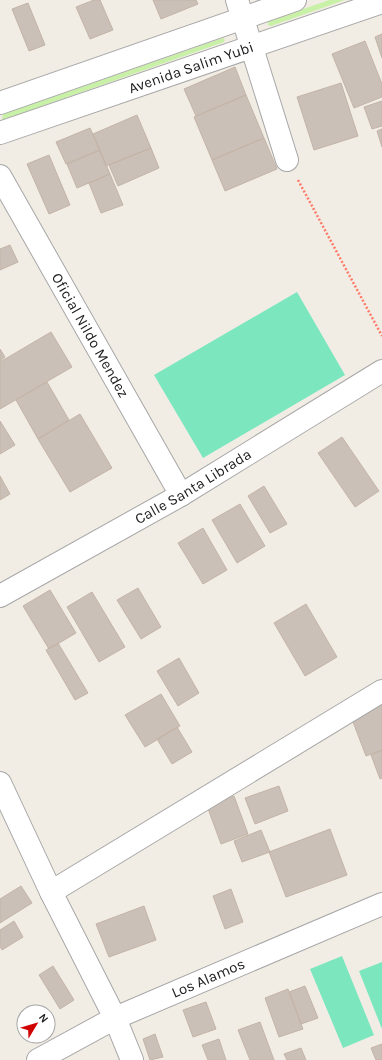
<svg xmlns="http://www.w3.org/2000/svg" width="382" height="1060" font-family="Karla,sans-serif">
	<style>
		.grass { fill: #c9f0a7 }
		.pitch { fill: #7ce7bf }
		.building { fill: #cac0b8; stroke: #c4b4a6 }
		.lines { fill: none; stroke-linecap: round; stroke-linejoin: round }
		.minor-casing { stroke: #a7a7a7; stroke-width: 24 }
		.path { stroke: #ff7a68; stroke-width: 2.5; stroke-dasharray: 2 2; stroke-linecap: butt }
		.minor { stroke: #fff; stroke-width: 22 }
		.labels { text-anchor: middle; dominant-baseline: central; stroke-width: 3.5; stroke-linejoin: round; paint-order: stroke }
		.street-label { font-size: 15px; fill: #202020; stroke: #fff }
	</style>
	<rect width="100%" height="100%" fill="#f1ede5"/>
	<path class="grass" d="M 329,0 L 345,0 L 271,26 L 268,25 L 268,23 L 269,21 Z
		M 223,38 L 225,40 L 224,42 L 5,119 L 2,119 L 3,114 Z"/>
	<path class="pitch" d="M 297,292 L 345,375 L 203,458 L 154,375 Z
		M 342,956 L 374,1035 L 343,1048 L 310,969 Z
		M 382,962 L 382,1029 L 359,971 Z"/>
	<path class="building" d="M 94,0 L 100,0 L 113,30 L 90,39 L 76,7 Z
		M 153,0 L 196,0 L 198,4 L 161,19 Z
		M 28,3 L 45,45 L 29,51 L 12,9 Z
		M 382,34 L 382,58 L 375,37 Z
		M 365,41 L 382,84 L 382,97 L 354,108 L 332,54 Z
		M 235,67 L 246,95 L 196,116 L 184,89 Z
		M 341,83 L 358,136 L 314,150 L 297,97 Z
		M 246,95 L 264,138 L 212,160 L 194,117 Z
		M 382,101 L 382,126 L 372,129 L 364,107 Z
		M 137,115 L 151,148 L 106,166 L 93,134 Z
		M 90,128 L 100,150 L 66,164 L 56,142 Z
		M 382,129 L 382,147 L 377,131 Z
		M 264,138 L 277,169 L 225,191 L 212,160 Z
		M 151,148 L 159,168 L 118,186 L 109,165 Z
		M 100,150 L 110,174 L 77,188 L 67,164 Z
		M 49,155 L 70,205 L 49,214 L 27,164 Z
		M 110,174 L 123,205 L 101,213 L 89,183 Z
		M 10,245 L 18,262 L 0,270 L 0,249 Z
		M 51,332 L 72,367 L 0,409 L 0,362 Z
		M 0,349 L 5,357 L 0,361 Z
		M 47,382 L 69,420 L 38,439 L 16,400 Z
		M 80,414 L 112,468 L 70,492 L 38,439 Z
		M 0,421 L 15,445 L 0,454 Z
		M 342,437 L 379,491 L 355,507 L 318,453 Z
		M 0,476 L 10,494 L 0,500 Z
		M 264,486 L 287,524 L 270,533 L 248,496 Z
		M 240,504 L 265,546 L 237,563 L 212,520 Z
		M 203,528 L 227,570 L 203,584 L 178,543 Z
		M 138,588 L 161,627 L 141,639 L 117,600 Z
		M 50,590 L 76,633 L 49,649 L 23,606 Z
		M 92,592 L 125,647 L 99,662 L 67,607 Z
		M 306,604 L 337,657 L 305,676 L 274,623 Z
		M 58,643 L 88,693 L 75,700 L 46,650 Z
		M 179,658 L 199,693 L 178,706 L 157,671 Z
		M 161,694 L 180,726 L 145,747 L 125,715 Z
		M 382,703 L 382,750 L 366,756 L 350,714 Z
		M 177,727 L 192,752 L 172,764 L 157,739 Z
		M 382,750 L 382,778 L 380,779 L 371,755 Z
		M 279,786 L 288,811 L 255,824 L 245,798 Z
		M 234,796 L 248,834 L 221,844 L 207,806 Z
		M 330,829 L 347,875 L 286,897 L 269,852 Z
		M 261,830 L 270,852 L 242,862 L 234,841 Z
		M 21,886 L 32,903 L 0,923 L 0,899 Z
		M 231,889 L 243,922 L 225,929 L 213,896 Z
		M 144,906 L 156,940 L 109,957 L 96,924 Z
		M 14,921 L 23,937 L 2,950 L 0,946 L 0,930 Z
		M 53,966 L 74,1000 L 60,1009 L 39,975 Z
		M 305,986 L 318,1018 L 301,1024 L 289,992 Z
		M 288,989 L 303,1029 L 279,1037 L 265,998 Z
		M 206,1002 L 216,1029 L 193,1037 L 183,1010 Z
		M 260,1022 L 274,1060 L 250,1060 L 238,1030 Z
		M 155,1034 L 163,1057 L 150,1060 L 143,1039 Z
		M 219,1039 L 226,1060 L 208,1060 L 202,1045 Z
		M 382,1044 L 382,1060 L 376,1060 L 371,1048 Z
		M 301,1048 L 306,1060 L 287,1060 L 284,1054 Z"/>
	<g class="lines">
		<g class="minor-casing">
			<g id="minor">
				<path d="M 237,0 L 287,160"/>
				<path d="M 0,103 L 295,0"/>
				<path id="s1" d="M 0,133 L 382,2"/>
				<path id="s2" d="M 0,176 L 181,495"/>
				<path id="s3" d="M 0,596 L 181,495 L 382,371"/>
				<path d="M 0,783 L 51,892 L 115,1018 L 132,1060"/>
				<path d="M 51,892 L 382,691"/>
				<path id="s4" d="M 38,1060 L 115,1018 L 382,904"/>
			</g>
		</g>
		<path class="path" d="M 298,180 L 382,336"/>
		<use href="#minor" class="minor"/>
	</g>
	<g class="labels">
		<g class="street-label">
			<text stroke="none"><textPath href="#s1" startOffset="202">Avenida Salim Yubi</textPath></text>
			<text stroke="none"><textPath href="#s2" startOffset="183">Oficial Nildo Mendez</textPath></text>
			<text stroke="none"><textPath href="#s3" startOffset="222">Calle Santa Librada</textPath></text>
			<text stroke="none"><textPath href="#s4" startOffset="189">Los Alamos</textPath></text>
		</g>
	</g>
	<g transform="translate(36 1024) rotate(52)"><circle r="19" fill="#ffffff" stroke="#a6a6a6"/>
	<path d="M0-3L7 15L0 10L-7 15Z" fill="#cf0300"/>
	<text y="-6" font-size="11" font-weight="bold" text-anchor="middle" fill="#202020">N</text>
	</g>
</svg>
